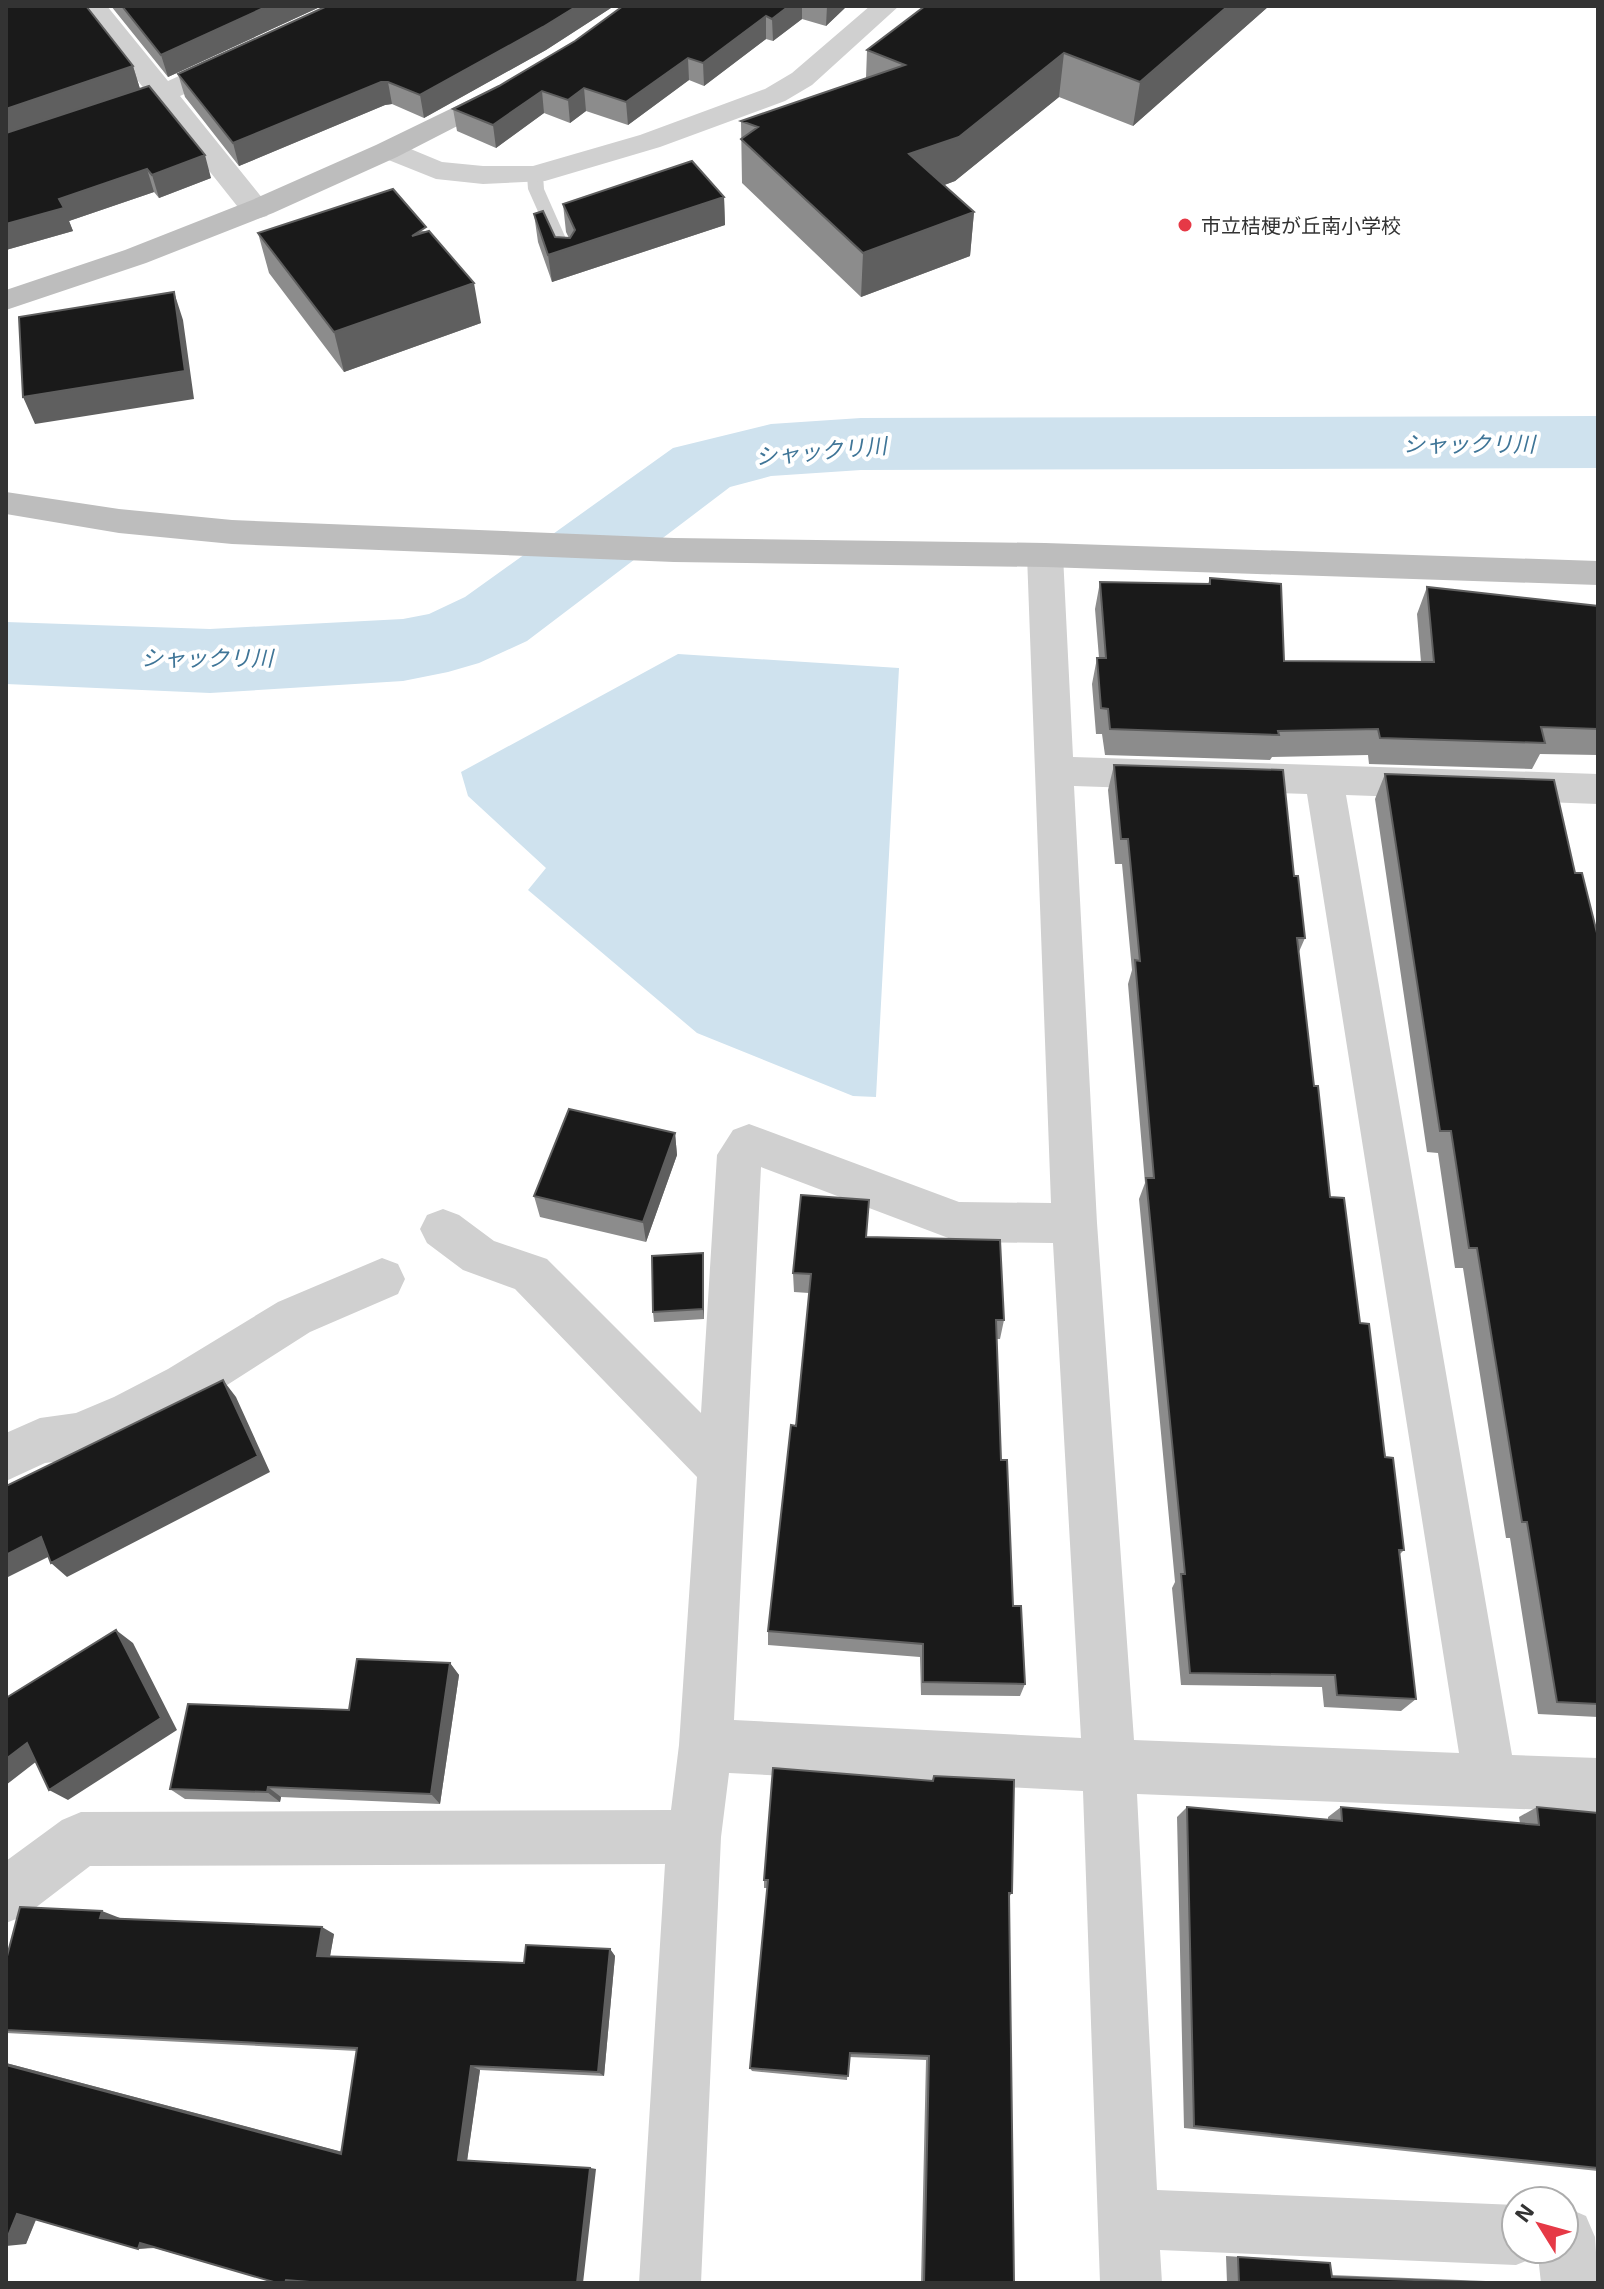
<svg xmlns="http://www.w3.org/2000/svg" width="1604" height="2289" font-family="'Exo 2','Noto Sans JP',sans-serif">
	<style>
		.water { fill: #cfe2ee }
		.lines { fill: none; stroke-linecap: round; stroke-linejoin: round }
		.river { fill: #cfe2ee; fill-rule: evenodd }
		.lane { fill: #d0d0d0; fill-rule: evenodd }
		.street { fill: #d0d0d0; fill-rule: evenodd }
		.secondary { fill: #bdbdbd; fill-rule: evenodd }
		.wall { fill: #8c8c8c }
		.shaded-wall { fill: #5f5f5f }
		.building { fill: #1a1a1a; stroke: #5f5f5f; stroke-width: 2 }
		.poi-dot { fill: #e63946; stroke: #fff; stroke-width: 3 }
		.labels { text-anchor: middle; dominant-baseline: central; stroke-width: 8; stroke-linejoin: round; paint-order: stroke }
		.far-poi-label { font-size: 20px; fill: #333; stroke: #fff; text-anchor: start }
		.far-water-label { font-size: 22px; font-style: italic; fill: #3f7597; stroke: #fff }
	</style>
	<rect width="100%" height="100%" fill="#fff"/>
	<path class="water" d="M 678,654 L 899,668 L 876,1097 L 853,1096 L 697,1033 L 528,890 L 546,868 L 468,796 L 461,772 Z"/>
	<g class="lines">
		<path class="river" d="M 1598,416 L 1598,468 L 861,470 L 771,476 L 730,487 L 527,641 L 479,663 L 448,672 L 403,681 L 210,693 L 6,684 L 6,622 L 210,629 L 403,619 L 429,614 L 465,597 L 673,448 L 771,424 L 861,418 Z"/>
		<path class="lane" d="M 535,170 L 543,175 L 544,189 L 575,259 L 573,263 L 561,263 L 559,259 L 528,189 L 527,175 Z"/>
		<path class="street" d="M 80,6 L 107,6 L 168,81 L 225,55 L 235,53 L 245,55 L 249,61 L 245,67 L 180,96 L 267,204 L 271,210 L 267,216 L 256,219 L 245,216 L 157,105 L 6,157 L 6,138 L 145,90 Z
			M 870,6 L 899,6 L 812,85 L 785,101 L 660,147 L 545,181 L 483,184 L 436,179 L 381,157 L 377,151 L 381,145 L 391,142 L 401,145 L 442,162 L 483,166 L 533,166 L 640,135 L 765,89 L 792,73 Z
			M 1045,543 L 1057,547 L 1063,555 L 1073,757 L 1598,774 L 1598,804 L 1346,795 L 1512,1755 L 1598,1758 L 1598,1812 L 1137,1794 L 1157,2190 L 1516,2205 L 1516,2249 L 1564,2249 L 1565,2207 L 1586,2216 L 1595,2237 L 1598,2283 L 1541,2283 L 1538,2256 L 1516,2265 L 1160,2250 L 1162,2283 L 1100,2283 L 1083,1791 L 729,1773 L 721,1837 L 701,2283 L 639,2283 L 665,1864 L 90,1866 L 26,1915 L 6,1923 L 6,1861 L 62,1820 L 81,1812 L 671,1810 L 679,1745 L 697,1477 L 515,1289 L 463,1270 L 427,1243 L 420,1229 L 427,1215 L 443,1209 L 459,1215 L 494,1241 L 547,1259 L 701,1413 L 717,1155 L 733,1130 L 749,1124 L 959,1202 L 1051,1203 L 1027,555 L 1033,547 ZM 1074,786 L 1307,794 L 1459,1753 L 1134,1740 L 1097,1223 ZM 761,1167 L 959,1242 L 1053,1243 L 1081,1738 L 734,1720 Z
			M 382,1258 L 398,1264 L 405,1279 L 398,1294 L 310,1332 L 202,1401 L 148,1429 L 78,1459 L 45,1463 L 6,1481 L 6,1433 L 40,1418 L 76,1413 L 114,1397 L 168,1369 L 278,1302 Z"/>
		<path class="secondary" d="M 508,81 L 518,83 L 522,89 L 518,95 L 397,157 L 273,213 L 146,263 L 6,310 L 6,290 L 125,250 L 252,200 L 376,145 Z
			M 6,492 L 119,509 L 232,520 L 674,538 L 1045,543 L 1598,561 L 1598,585 L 1045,567 L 674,562 L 232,544 L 119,533 L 6,514 Z"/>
	</g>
	<path class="wall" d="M 6,6 L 133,66 L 140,89 L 211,178 L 159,198 L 154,192 L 69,221 L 73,231 L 6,250 Z
		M 111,6 L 322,6 L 168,77 Z
		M 327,6 L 614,6 L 546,50 L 424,118 L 392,104 L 385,105 L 239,166 L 185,97 L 178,74 Z
		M 623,6 L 847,6 L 826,26 L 802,19 L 773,41 L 766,39 L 704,86 L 689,80 L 628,125 L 586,111 L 570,123 L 544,113 L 496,148 L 457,131 L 453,109 L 499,86 L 575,41 Z
		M 925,6 L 1269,6 L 1133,126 L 1059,97 L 955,181 L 944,185 L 974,212 L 970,256 L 861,297 L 742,183 L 741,121 L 866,78 L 867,50 Z
		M 724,197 L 725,225 L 552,282 L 538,242 L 534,214 L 555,237 L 569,238 L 566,232 L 563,204 Z
		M 427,231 L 481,323 L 344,372 L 269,273 L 258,233 Z
		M 1210,578 L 1284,661 L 1421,662 L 1417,614 L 1427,587 L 1598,606 L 1598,755 L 1540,754 L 1532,769 L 1369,764 L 1368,755 L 1272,757 L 1270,760 L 1105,755 L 1102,734 L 1096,734 L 1092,684 L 1097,658 L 1099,658 L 1095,609 L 1100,582 L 1208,584 Z
		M 1114,765 L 1294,876 L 1305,938 L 1298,954 L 1314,1086 L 1330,1197 L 1360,1323 L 1404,1550 L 1399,1555 L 1416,1699 L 1401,1711 L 1324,1707 L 1322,1687 L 1181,1685 L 1172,1588 L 1175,1582 L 1139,1199 L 1145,1183 L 1128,984 L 1132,970 L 1122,864 L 1115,864 L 1108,790 Z
		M 1385,774 L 1575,873 L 1598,937 L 1598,1717 L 1538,1714 L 1510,1538 L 1506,1538 L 1463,1268 L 1455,1268 L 1438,1153 L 1427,1152 L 1375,799 Z
		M 675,1133 L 677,1155 L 646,1242 L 540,1217 L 534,1196 Z
		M 866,1237 L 1004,1320 L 1000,1339 L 996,1339 L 1001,1460 L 1013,1606 L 1025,1684 L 1020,1696 L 921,1695 L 920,1657 L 768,1645 L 768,1631 L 796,1426 L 809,1293 L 794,1292 L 793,1273 Z
		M 703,1253 L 704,1319 L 654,1322 L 653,1312 Z
		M 450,1663 L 459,1675 L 440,1804 L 281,1797 L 280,1802 L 185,1799 L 170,1789 L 349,1710 Z
		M 934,1776 L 1012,1893 L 1009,1897 L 1014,2283 L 921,2283 L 926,2060 L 849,2057 L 847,2080 L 752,2071 L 750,2068 L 768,1888 L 764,1888 L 764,1880 L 932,1781 Z
		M 1187,1807 L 1328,1820 L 1328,1817 L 1341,1807 L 1520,1823 L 1519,1817 L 1537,1807 L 1598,1813 L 1598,2171 L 1184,2128 L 1177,1817 Z
		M 120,1918 L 334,1934 L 330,1956 L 524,1963 L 610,1949 L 615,1956 L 604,2076 L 480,2070 L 467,2161 L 596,2169 L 296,2283 L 277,2283 L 155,2248 L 138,2249 L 36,2220 L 26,2244 L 6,2063 L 342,2152 L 357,2051 L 6,2033 L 6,1960 Z
		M 1226,2256 L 1330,2263 L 1331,2275 L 1486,2281 L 1503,2283 L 1227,2283 Z"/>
	<path class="shaded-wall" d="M 268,6 L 322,6 L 168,77 L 161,55 Z
		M 577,6 L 614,6 L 546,50 L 424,118 L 420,95 Z
		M 789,6 L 802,6 L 802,19 L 773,41 L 772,19 Z
		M 827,6 L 847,6 L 826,26 Z
		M 1228,6 L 1269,6 L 1133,126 L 1140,82 Z
		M 766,16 L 766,39 L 704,86 L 703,63 Z
		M 1064,53 L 1059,97 L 955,181 L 907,199 L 909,154 Z
		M 688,58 L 689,80 L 628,125 L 626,102 Z
		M 133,66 L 140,89 L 6,135 L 6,109 Z
		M 381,82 L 388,82 L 392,104 L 385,105 L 239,166 L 233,143 Z
		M 584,88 L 586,111 L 570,123 L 568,100 Z
		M 542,91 L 544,113 L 496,148 L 493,125 Z
		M 205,155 L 211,178 L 159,198 L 152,175 Z
		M 147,169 L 154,192 L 69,221 L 73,231 L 6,250 L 6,224 L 59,199 Z
		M 724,197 L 725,225 L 552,282 L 548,255 Z
		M 974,212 L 970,256 L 861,297 L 863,253 Z
		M 474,283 L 481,323 L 344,372 L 334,332 Z
		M 174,292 L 183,320 L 194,399 L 35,424 L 23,397 Z
		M 675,1133 L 677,1155 L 646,1242 L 643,1222 Z
		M 703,1253 L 704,1264 L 704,1319 L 703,1309 Z
		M 223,1380 L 236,1397 L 270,1472 L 67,1577 L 51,1563 Z
		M 41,1537 L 58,1552 L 6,1578 L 6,1555 Z
		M 116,1630 L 133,1643 L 177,1730 L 68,1800 L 49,1790 Z
		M 450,1663 L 459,1675 L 440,1804 L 431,1794 Z
		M 27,1743 L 46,1754 L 6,1785 L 6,1759 Z
		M 268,1787 L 281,1797 L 280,1802 L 267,1792 Z
		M 102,1911 L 120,1918 L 100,1918 Z
		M 322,1927 L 334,1934 L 329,1962 L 317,1956 Z
		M 610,1949 L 615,1956 L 604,2076 L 598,2072 Z
		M 6,2063 L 354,2155 L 341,2154 L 6,2065 Z
		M 471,2066 L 480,2070 L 467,2161 L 458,2160 Z
		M 590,2168 L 596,2169 L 583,2283 L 577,2283 Z
		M 17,2214 L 38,2214 L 26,2244 L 6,2246 L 6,2241 Z
		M 140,2243 L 157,2247 L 138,2249 Z
		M 300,2278 L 299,2283 L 285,2283 L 286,2280 Z"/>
	<path class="building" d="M 6,6 L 86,6 L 133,66 L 6,109 Z
		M 122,6 L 268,6 L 161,55 Z
		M 327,6 L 577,6 L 543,27 L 420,95 L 388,82 L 381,82 L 233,143 L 178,74 Z
		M 623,6 L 789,6 L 772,19 L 766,16 L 703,63 L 688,58 L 626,102 L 584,88 L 568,100 L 542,91 L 493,125 L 453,109 L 499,86 L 575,41 Z
		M 925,6 L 1228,6 L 1140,82 L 1064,53 L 959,137 L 909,154 L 974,212 L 863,253 L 741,139 L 758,127 L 741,121 L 905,65 L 867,50 Z
		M 149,86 L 205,155 L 152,175 L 147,169 L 59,199 L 64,208 L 6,224 L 6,133 Z
		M 692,161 L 724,197 L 548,255 L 534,214 L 543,211 L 555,237 L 570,238 L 575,230 L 563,204 Z
		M 393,189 L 426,227 L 412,236 L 429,231 L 474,283 L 334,332 L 258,233 Z
		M 174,292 L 185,371 L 23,397 L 19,317 Z
		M 1210,578 L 1281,584 L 1284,661 L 1434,662 L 1427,587 L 1598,606 L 1598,729 L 1541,727 L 1545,743 L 1380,738 L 1378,729 L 1278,731 L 1279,735 L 1110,729 L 1108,709 L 1101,708 L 1097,658 L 1106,658 L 1100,582 L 1210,584 Z
		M 1114,765 L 1283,770 L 1294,876 L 1298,876 L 1305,938 L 1297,938 L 1314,1086 L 1318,1086 L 1330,1197 L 1344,1198 L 1360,1323 L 1369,1324 L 1385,1457 L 1393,1458 L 1404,1550 L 1399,1550 L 1416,1699 L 1337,1695 L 1335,1675 L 1190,1673 L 1181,1574 L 1185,1574 L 1146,1178 L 1154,1178 L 1135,960 L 1140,961 L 1128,839 L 1121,839 Z
		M 1385,774 L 1554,780 L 1575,873 L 1582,873 L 1598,937 L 1598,1704 L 1557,1702 L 1527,1522 L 1522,1522 L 1477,1248 L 1469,1248 L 1451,1131 L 1440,1131 Z
		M 569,1109 L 675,1133 L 643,1222 L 534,1196 Z
		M 801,1195 L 869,1200 L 866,1237 L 1000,1240 L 1004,1320 L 996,1320 L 1001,1460 L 1007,1460 L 1013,1606 L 1021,1606 L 1025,1684 L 923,1682 L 923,1644 L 768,1631 L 791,1425 L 796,1426 L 811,1274 L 793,1273 Z
		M 703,1253 L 703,1309 L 653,1312 L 652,1256 Z
		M 223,1380 L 258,1456 L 51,1563 L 41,1537 L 6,1555 L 6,1486 Z
		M 116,1630 L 161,1718 L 49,1790 L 27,1743 L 6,1759 L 6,1698 Z
		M 357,1659 L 450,1663 L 431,1794 L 268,1787 L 267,1792 L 170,1789 L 188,1704 L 349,1710 Z
		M 773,1768 L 933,1781 L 934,1776 L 1014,1780 L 1012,1893 L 1009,1893 L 1014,2283 L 924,2283 L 929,2056 L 850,2053 L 848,2076 L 750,2068 L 768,1880 L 764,1880 Z
		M 1187,1807 L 1342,1821 L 1341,1807 L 1539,1825 L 1537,1807 L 1598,1813 L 1598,2168 L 1194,2126 Z
		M 20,1907 L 102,1911 L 100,1918 L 322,1927 L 317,1956 L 524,1963 L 526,1945 L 610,1949 L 598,2072 L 471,2066 L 458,2160 L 590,2168 L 577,2283 L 322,2283 L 286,2280 L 285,2283 L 277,2283 L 140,2243 L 138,2249 L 17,2214 L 6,2241 L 6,2065 L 341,2154 L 357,2048 L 6,2030 L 6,1960 Z
		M 1238,2257 L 1330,2263 L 1332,2277 L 1498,2283 L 1239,2283 Z"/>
	<circle class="poi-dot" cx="1185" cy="225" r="8"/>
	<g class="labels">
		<g class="far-poi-label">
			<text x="1201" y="225">市立桔梗が丘南小学校</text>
		</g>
		<g class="far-water-label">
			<text x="1469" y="443">シャックリ川</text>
			<text transform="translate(821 450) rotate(-5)">シャックリ川</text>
			<text x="207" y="657">シャックリ川</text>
		</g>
	</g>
	<rect width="1604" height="2289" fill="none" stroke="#333333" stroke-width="16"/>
	<g transform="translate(1540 2225) rotate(307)"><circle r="38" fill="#ffffff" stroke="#adadad" stroke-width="2"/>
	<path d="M0-6L14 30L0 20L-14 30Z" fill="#e63946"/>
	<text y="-12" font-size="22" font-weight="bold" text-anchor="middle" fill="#333333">N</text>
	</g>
</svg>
